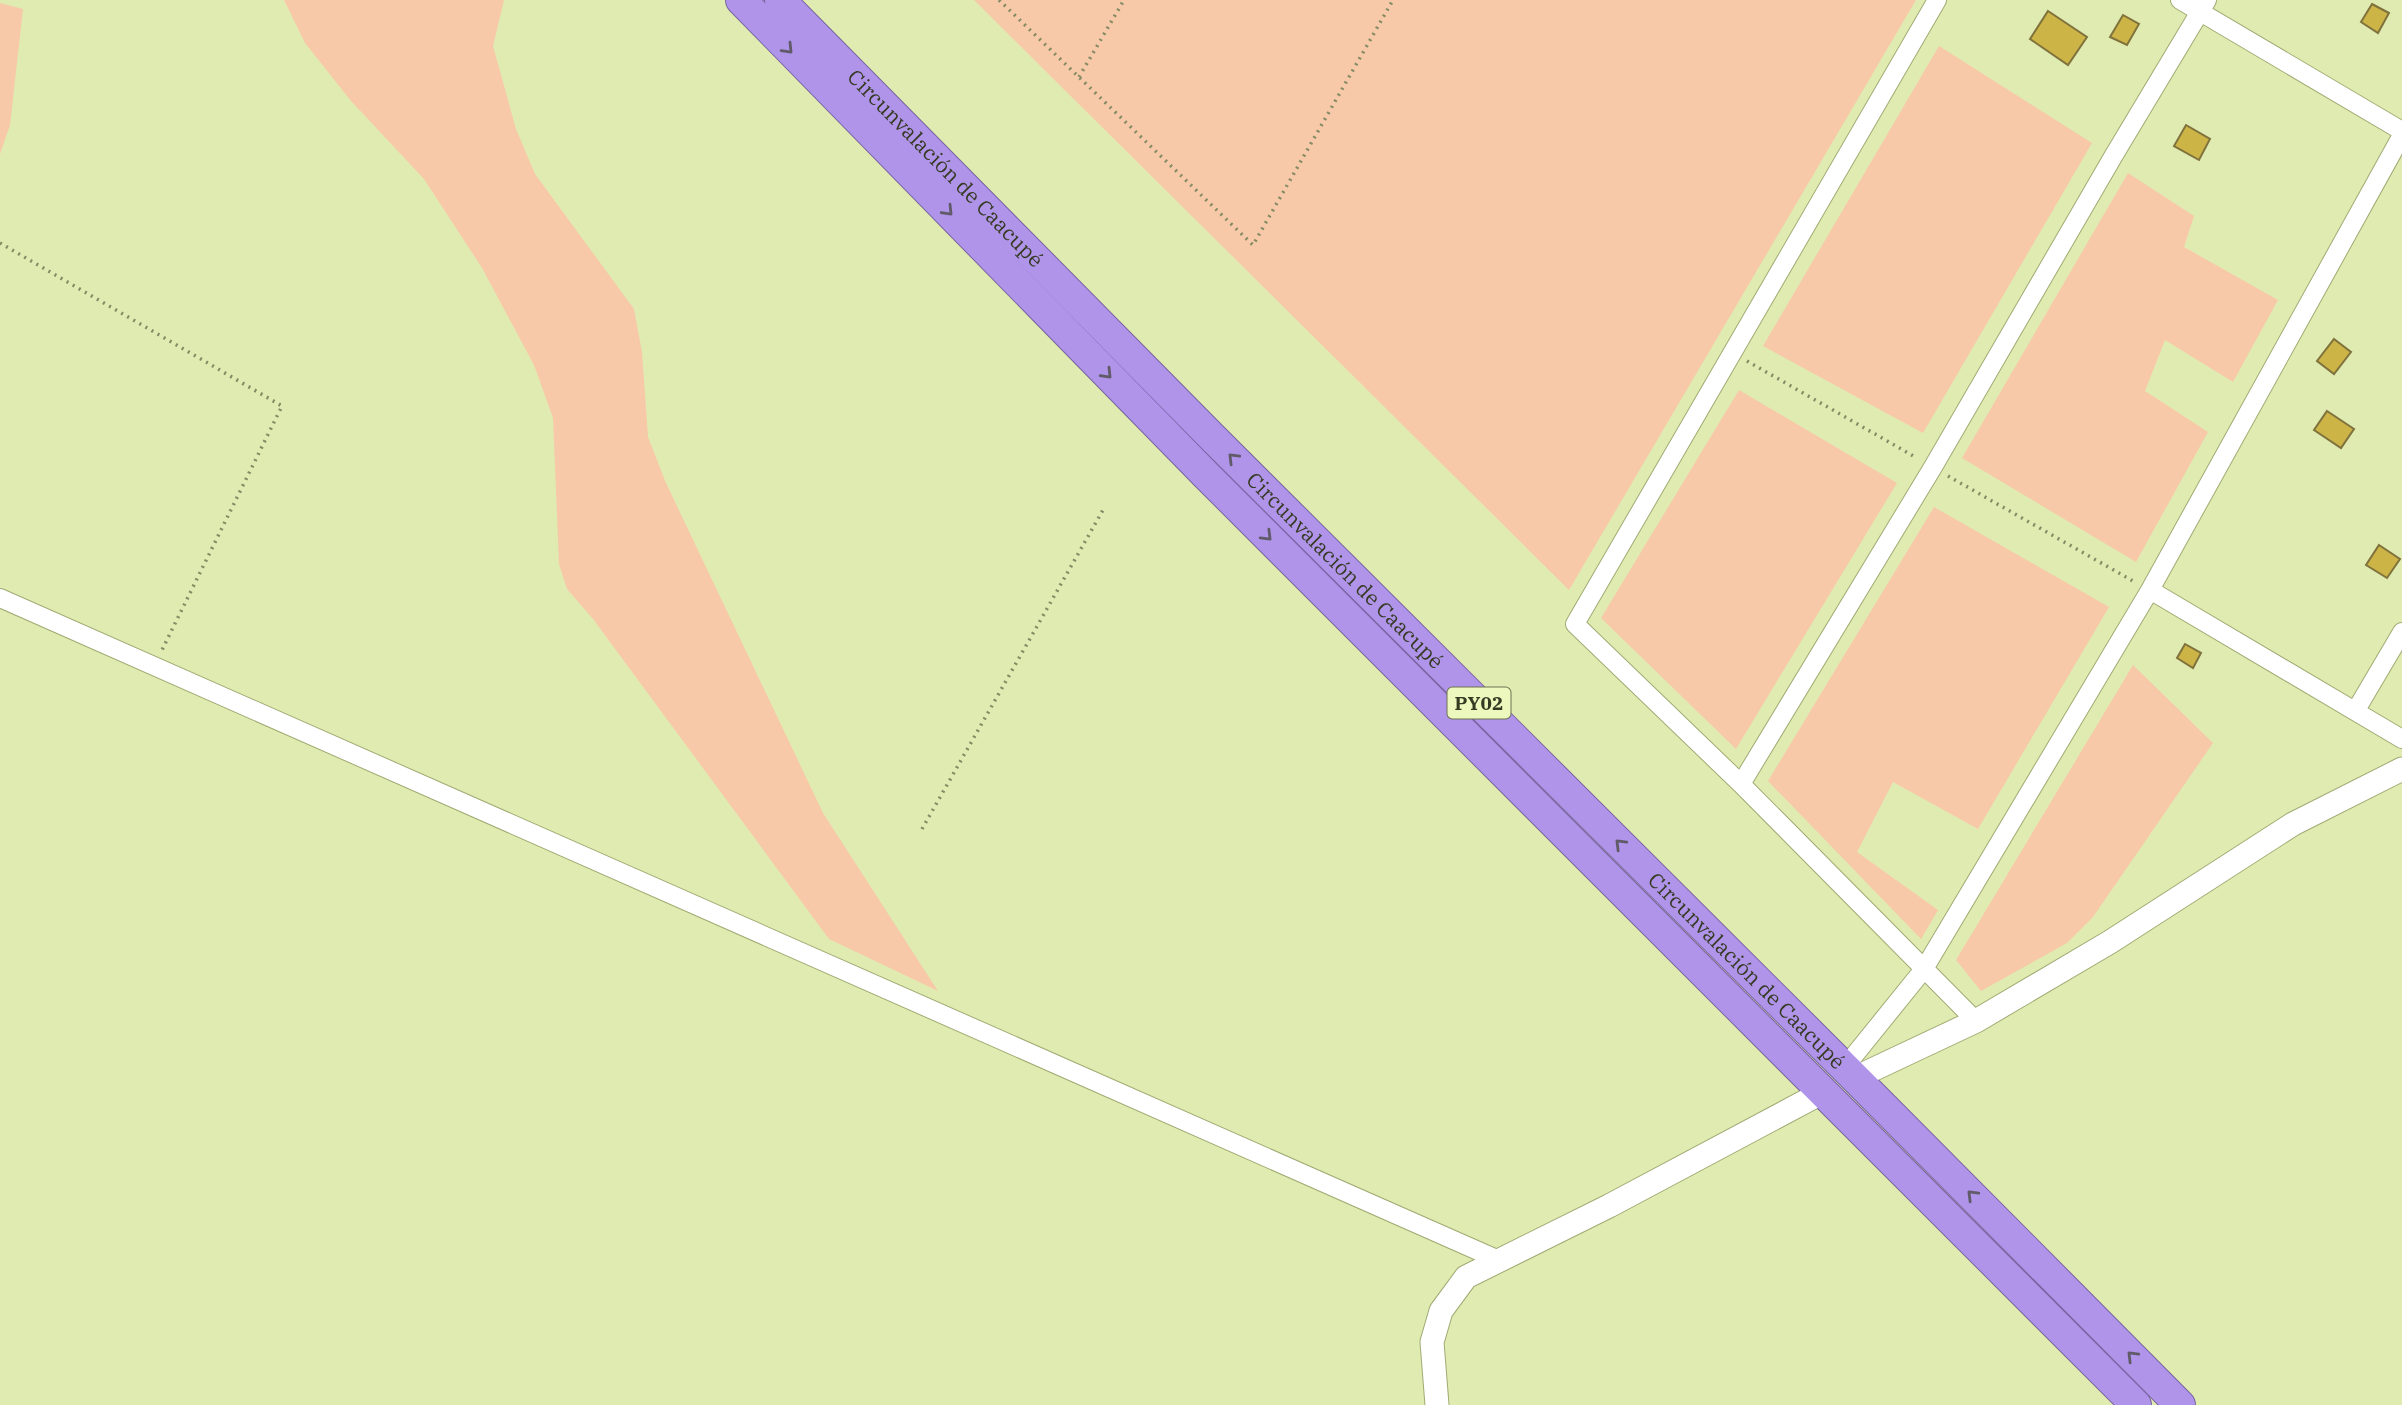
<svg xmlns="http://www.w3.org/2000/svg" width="2402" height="1405" font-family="'IBM Plex Serif',serif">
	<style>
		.green { fill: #f7c9a8 }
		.building { fill: #cdb447; stroke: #7f723c; stroke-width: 2 }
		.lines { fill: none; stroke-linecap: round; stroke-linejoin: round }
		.minor-casing { stroke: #a0aa73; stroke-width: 20 }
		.tertiary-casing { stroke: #a0aa73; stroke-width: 25 }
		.trunk-casing { stroke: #7863a0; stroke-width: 32 }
		.path { stroke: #848b64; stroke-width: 3.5; stroke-dasharray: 2 5; stroke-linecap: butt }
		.minor { stroke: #fff; stroke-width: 18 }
		.tertiary { stroke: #fff; stroke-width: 23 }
		.trunk { stroke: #af94ea; stroke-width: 30 }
		.oneway { stroke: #605a69 }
		.labels { text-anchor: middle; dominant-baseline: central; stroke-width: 5; stroke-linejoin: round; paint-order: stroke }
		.shield { fill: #edf8be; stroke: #6d7352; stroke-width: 2 }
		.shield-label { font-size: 19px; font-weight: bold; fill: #363a23 }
		.street-label { font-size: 21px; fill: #363a23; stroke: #edf8be }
	</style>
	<rect width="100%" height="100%" fill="#e0ebb1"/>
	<path class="green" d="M 284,0 L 504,0 L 493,46 L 516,129 L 535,174 L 634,309 L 642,352 L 648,437 L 666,483 L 823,813 L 938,991 L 829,939 L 593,619 L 567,589 L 559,564 L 553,418 L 534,365 L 482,268 L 424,179 L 351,101 L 305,43 Z
		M 974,0 L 1916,0 L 1569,590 Z
		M 0,3 L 23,9 L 10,125 L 0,154 Z
		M 1939,46 L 2092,143 L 1923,433 L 1763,346 Z
		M 2128,173 L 2194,216 L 2184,247 L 2278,300 L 2233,382 L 2165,340 L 2145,391 L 2208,432 L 2136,562 L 1962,458 Z
		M 1739,390 L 1897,483 L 1736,749 L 1601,618 Z
		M 1934,507 L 2109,607 L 1978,829 L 1893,782 L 1857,852 L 1938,910 L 1921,939 L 1768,781 Z
		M 2133,665 L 2213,743 L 2093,917 L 2067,943 L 1981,991 L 1956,960 Z"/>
	<path class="building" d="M 2372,4 L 2389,13 L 2378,33 L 2361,22 Z
		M 2048,11 L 2087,37 L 2068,65 L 2030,39 Z
		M 2123,15 L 2139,24 L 2127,45 L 2110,37 Z
		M 2186,125 L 2210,139 L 2199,160 L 2174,146 Z
		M 2334,339 L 2351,352 L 2334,374 L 2317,361 Z
		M 2327,411 L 2354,429 L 2341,448 L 2314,430 Z
		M 2379,545 L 2400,559 L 2387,578 L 2366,565 Z
		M 2185,644 L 2201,653 L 2193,668 L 2177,658 Z"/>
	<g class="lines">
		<g class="minor-casing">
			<path id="minor" d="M 1937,0 L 1575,624 L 1741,784 L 1976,1021
				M 2180,0 L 2402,131
				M 2150,590 L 2402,739
				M 0,598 L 1501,1261
				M 2356,710 L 2402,632
				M 1741,784 L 1933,467 L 2114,155 L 2207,0
				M 1844,1068 L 1924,969 L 2150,590 L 2402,135"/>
		</g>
		<g class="tertiary-casing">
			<path id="tertiary" d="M 1855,1078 L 1976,1021 L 2110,942 L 2293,824 L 2402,769
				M 1437,1405 L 1432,1342 L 1441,1311 L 1466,1277 L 1609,1206 L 1823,1092"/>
		</g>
		<g class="trunk-casing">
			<g id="trunk">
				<path d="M 741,0 L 1205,474 L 2136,1405"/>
				<path id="s1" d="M 780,0 L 1212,437 L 1855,1078 L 2180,1405"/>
			</g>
		</g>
		<path class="path" d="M 999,0 L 1253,245 L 1393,0
			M 1079,77 L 1124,0
			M 0,243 L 282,406 L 162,650
			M 1747,361 L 1917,458
			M 1948,476 L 2133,581
			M 922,829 L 1103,510"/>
		<use href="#minor" class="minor"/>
		<use href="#tertiary" class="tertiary"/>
		<use href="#trunk" class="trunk"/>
	</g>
	<defs><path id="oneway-chevron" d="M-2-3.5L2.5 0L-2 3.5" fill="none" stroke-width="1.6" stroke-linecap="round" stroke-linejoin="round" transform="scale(1.75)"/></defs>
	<g class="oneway">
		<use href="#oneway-chevron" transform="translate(788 49) rotate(46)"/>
		<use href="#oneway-chevron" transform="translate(948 211) rotate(46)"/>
		<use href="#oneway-chevron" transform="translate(1107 374) rotate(46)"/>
		<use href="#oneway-chevron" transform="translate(1233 458) rotate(-135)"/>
		<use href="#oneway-chevron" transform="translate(1267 536) rotate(45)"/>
		<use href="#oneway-chevron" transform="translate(1620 844) rotate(-135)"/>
		<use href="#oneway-chevron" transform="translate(1972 1195) rotate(-135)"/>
		<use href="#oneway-chevron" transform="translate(2132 1356) rotate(-135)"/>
	</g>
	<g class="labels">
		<rect class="shield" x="1447.5" y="687.5" width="63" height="31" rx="5"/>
		<g class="shield-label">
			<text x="1479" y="703">PY02</text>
		</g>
		<g class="street-label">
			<text stroke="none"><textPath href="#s1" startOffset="236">Circunvalación de Caacupé</textPath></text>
			<text stroke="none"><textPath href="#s1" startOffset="803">Circunvalación de Caacupé</textPath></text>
			<text stroke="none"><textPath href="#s1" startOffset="1370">Circunvalación de Caacupé</textPath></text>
		</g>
	</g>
</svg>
